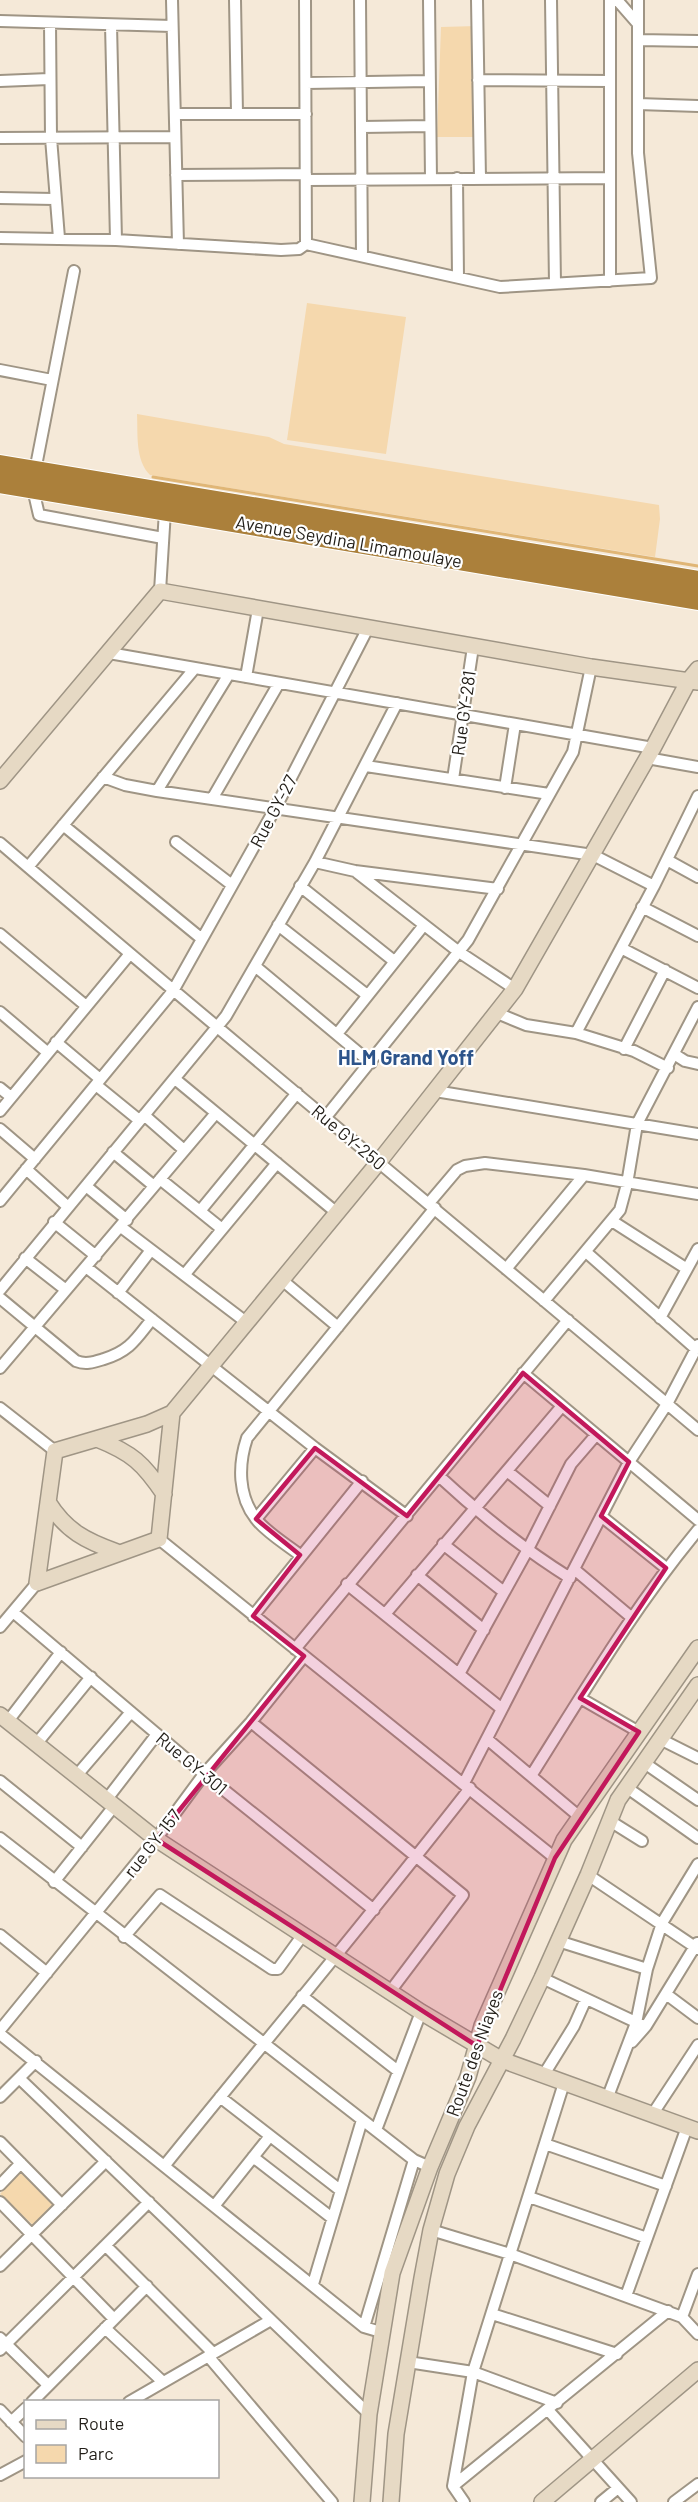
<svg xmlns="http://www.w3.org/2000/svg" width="698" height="2502" font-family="Barlow,sans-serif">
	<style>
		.green { fill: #f5d8ad }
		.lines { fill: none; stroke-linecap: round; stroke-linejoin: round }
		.stream { stroke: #e0b676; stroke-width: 3 }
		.street-casing { stroke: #9f9585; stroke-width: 14 }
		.secondary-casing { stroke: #9f9585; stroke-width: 18 }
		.highway-casing { stroke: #fff; stroke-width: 22 }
		.street { stroke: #fff; stroke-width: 10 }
		.secondary { stroke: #e6d9c4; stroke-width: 15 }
		.highway { stroke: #ab803b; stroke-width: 20 }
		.marked { fill: #c2185b; fill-opacity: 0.2; stroke: #c2185b; stroke-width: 4.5; stroke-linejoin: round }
		.labels { text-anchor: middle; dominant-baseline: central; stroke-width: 4.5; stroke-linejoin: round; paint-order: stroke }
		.street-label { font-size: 18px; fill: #221e18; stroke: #fff }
		.neighbourhood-label { font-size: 20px; font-weight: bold; fill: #2d548a; stroke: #fff }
	</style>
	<rect width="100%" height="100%" fill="#f5e9d8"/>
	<path class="green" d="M 477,26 L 473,137 L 437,137 L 441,27 Z
		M 307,303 L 406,317 L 386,454 L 287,440 Z
		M 137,414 L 269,437 L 284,444 L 659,505 L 660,519 L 655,557 L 150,475 C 135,460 138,434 137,414 Z
		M 20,2172 L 53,2204 L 33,2225 L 0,2194 Z"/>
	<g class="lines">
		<path class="stream" d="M 153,477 L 698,566"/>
		<g class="street-casing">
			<path id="street" d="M 172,0 L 178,244
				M 235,0 L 237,113
				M 305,0 L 306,244
				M 360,0 L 362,256
				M 429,0 L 431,179
				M 477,0 L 480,178
				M 551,0 L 555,284
				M 610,0 L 610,281
				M 617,0 L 638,24
				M 0,21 L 172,26
				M 50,23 L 51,138 L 59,238
				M 111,25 L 116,240
				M 638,40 L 698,41
				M 478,80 L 610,81
				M 0,81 L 49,79
				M 306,83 L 429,81
				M 638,104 L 698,106
				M 175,114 L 306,114
				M 362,127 L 430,126
				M 0,138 L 175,137
				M 176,175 L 306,174
				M 457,178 L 458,277
				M 306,180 L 610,178
				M 0,198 L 54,199
				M 0,238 L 116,240 L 281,250 L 299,249 L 306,244 L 500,287 L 651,278 L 638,153 L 638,0
				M 0,370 L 52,380
				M 35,471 L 74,271
				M 33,489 L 39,515 L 163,538
				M 160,591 L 165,511
				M 109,653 L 653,748
				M 246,677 L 258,609
				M 647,758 L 698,767
				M 366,766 L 549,794
				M 103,777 L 125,785 L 157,791 L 593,855 L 654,886
				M 453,779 L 473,647
				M 505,788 L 515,724
				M 157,791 L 229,674
				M 212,799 L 279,683
				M 63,825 L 202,939
				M 176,842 L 232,885
				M 0,843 C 231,1041 466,1234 698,1430
				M 667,860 L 698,877
				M 315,862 L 355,871 L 498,889
				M 28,867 L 195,668
				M 355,871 L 459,952 L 515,989
				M 300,886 L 394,961
				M 642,907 L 698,936
				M 278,925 L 367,995
				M 0,934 L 85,1005
				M 621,948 L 698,988
				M 255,966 L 371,1063
				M 0,1012 L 47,1052
				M 497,1013 L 526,1025 L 576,1033 L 634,1051 L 668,1068
				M 576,1033 L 654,886 L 698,796
				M 337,1034 L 424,925
				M 56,1042 L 100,1079
				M 624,1049 L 665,970
				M 674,1054 L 685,1061 L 698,1064
				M 175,1079 L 337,1213
				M 96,1085 L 139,1120
				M 0,1088 L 11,1097
				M 435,1091 L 698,1134
				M 0,1111 L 129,955
				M 144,1115 L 184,1150
				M 325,1118 L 468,940 L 573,752 L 591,667
				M 0,1129 L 35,1159
				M 113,1152 L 154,1186
				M 26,1169 L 67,1206
				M 160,1179 L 222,1229
				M 86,1186 L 127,1220
				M 0,1201 L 173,991 L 276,807 L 368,628
				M 429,1203 L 457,1170 L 465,1166 L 485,1163 L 584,1175 L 698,1194
				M 200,1211 L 297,1093
				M 612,1221 L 687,1269
				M 54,1222 L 96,1256
				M 121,1227 L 246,1322
				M 586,1252 L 696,1349
				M 25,1258 L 66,1290
				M 86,1267 L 315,1448 L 407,1516
				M 506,1269 L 584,1175
				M 185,1274 L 277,1163
				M 282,1280 L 338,1327
				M 0,1290 L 226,1016 L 315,862 L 397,703
				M 118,1293 L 151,1250
				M 0,1298 L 76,1361 C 86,1365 94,1362 104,1359 C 130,1351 136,1339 152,1319
				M 544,1301 L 620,1210 L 627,1184 L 637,1124 L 698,1007
				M 660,1318 L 698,1249
				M 0,1368 L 216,1113
				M 523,1373 L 698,1520
				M 0,1408 L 55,1451
				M 507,1471 L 550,1506
				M 440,1477 C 481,1515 522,1548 570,1578
				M 601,1516 L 666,1568
				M 256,1519 L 315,1448
				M 159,1539 L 555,1858
				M 443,1544 L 504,1592
				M 300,1555 C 286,1544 267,1533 256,1519 C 238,1496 238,1465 247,1438 L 435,1208
				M 574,1569 L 631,1617
				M 417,1575 L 484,1630
				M 347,1584 L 502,1709
				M 13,1612 L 204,1774 L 374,1910
				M 386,1613 L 562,1406
				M 253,1616 L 362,1481
				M 0,1627 L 37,1583
				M 295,1649 L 568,1320
				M 459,1674 L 527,1551 L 571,1464 L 596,1435
				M 580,1698 L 639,1732
				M 8,1721 L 61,1652
				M 251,1722 L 463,1895 L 389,1993
				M 487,1739 L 581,1818
				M 660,1739 L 698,1758
				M 37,1743 L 91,1677
				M 643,1762 L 698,1800
				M 77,1775 L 131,1712
				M 531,1776 C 584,1692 634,1607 698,1530
				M 0,1781 L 82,1847
				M 464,1783 L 629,1462 L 667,1404 L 698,1345
				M 626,1787 L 698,1838
				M 107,1799 L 157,1734
				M 610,1821 L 642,1841
				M 0,1838 L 414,2160 L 430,2167
				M 588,1875 L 698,1949
				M 54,1882 L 115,1805
				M 0,1935 L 47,1973
				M 124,1937 L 160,1895 L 272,1969 L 278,1969 L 302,1936
				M 558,1941 L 647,1969
				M 542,1978 L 642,2025
				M 666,1994 L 698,2018
				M 302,1996 L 398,2071
				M 0,2030 L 156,1839 L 204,1774 L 251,1722 L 304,1656
				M 0,2034 L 364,2327 L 381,2332
				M 632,2042 L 646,2026 L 697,1943
				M 543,2076 L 574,2026 L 586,1999
				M 19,2078 L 369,2414
				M 0,2097 L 36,2061
				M 220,2097 L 340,2190
				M 607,2099 L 636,2023 L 647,1969 L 662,1923 L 698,1864
				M 652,2115 L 698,2045
				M 376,2130 L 421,2012
				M 0,2142 L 62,2205
				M 545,2144 L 666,2186
				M 253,2157 L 332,2218
				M 165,2165 C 267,2039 371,1915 470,1788
				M 0,2185 L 21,2163
				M 529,2197 L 647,2238
				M 0,2202 L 114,2319
				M 215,2205 L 270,2136
				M 431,2230 L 510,2254 L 682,2317 L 698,2334
				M 106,2246 L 213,2353
				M 0,2266 L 106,2161
				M 313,2284 L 362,2120
				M 626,2296 L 687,2127
				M 492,2314 L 617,2354
				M 682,2317 L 698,2274
				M 364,2327 L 414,2160
				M 105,2328 L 163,2382
				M 0,2338 L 48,2385
				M 0,2350 L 149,2202
				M 208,2356 L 332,2502
				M 408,2362 L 473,2372 L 557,2403
				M 32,2402 L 147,2286
				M 129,2402 L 271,2320
				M 0,2410 L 26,2437
				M 548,2410 L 631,2502
				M 11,2422 L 26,2408
				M 0,2475 L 26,2461
				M 453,2486 L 668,2311
				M 464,2502 L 453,2486 L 473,2372 L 564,2083
				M 601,2502 L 618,2488
				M 674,2502 L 698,2484"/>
		</g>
		<g class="secondary-casing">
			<path id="secondary" d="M 0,781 L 160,591 L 591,667 L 698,682
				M 172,1413 L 159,1539 L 37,1583 L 55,1451 L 147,1424 L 172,1413 L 378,1163 L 515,989 L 653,748 L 689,680 L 698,669
				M 97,1439 C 132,1453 143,1463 164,1494
				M 48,1502 C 66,1531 86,1541 117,1552
				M 0,1715 L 156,1839 L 421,2012 L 502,2060 L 698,2131
				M 362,2502 L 369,2414 L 392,2273 L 430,2167 L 468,2077 L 482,2026 L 564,1840 L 698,1648
				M 391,2502 L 396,2434 L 422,2278 L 431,2230 L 447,2174 L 467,2126 L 513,2039 L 542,1978 L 588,1875 L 618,1800 L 698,1685
				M 542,2502 L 698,2370"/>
		</g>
		<g class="highway-casing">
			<path id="highway" d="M 0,465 L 698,581
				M 0,483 L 698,600"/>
		</g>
		<use href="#street" class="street"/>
		<use href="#secondary" class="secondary"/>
		<use href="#highway" class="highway"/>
	</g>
	<path class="marked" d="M 523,1373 L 629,1462 L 601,1516 L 666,1568 L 580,1698 L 639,1732 L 555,1858 L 477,2046 L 156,1839 L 304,1656 L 253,1616 L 300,1555 L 256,1519 L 315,1448 L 407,1516 Z"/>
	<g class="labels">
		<g class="street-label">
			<text transform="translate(349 541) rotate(10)">Avenue Seydina Limamoulaye</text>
			<text transform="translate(463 713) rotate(-82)">Rue GY-281</text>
			<text transform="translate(273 811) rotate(-62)">Rue GY-27</text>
			<text transform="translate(349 1137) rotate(40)">Rue GY-250</text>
			<text transform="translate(192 1763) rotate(40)">Rue GY-301</text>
			<text transform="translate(152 1843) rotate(-52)">rue GY-157</text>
			<text transform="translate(474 2053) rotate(-70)">Route des Niayes</text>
		</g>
		<g class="neighbourhood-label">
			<text x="406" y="1057">HLM Grand Yoff</text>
		</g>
	</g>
	<rect x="24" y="2400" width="195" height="78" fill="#ffffff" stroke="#a7a5a3" stroke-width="1.5"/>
	<rect x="36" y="2420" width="30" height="9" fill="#e6d9c4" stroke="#a7a5a3" stroke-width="1.5"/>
	<text x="78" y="2430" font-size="18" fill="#221e18">Route</text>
	<rect x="36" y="2445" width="30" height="18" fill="#f5d8ad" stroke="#a7a5a3" stroke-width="1.5"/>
	<text x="78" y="2460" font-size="18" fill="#221e18">Parc</text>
</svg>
